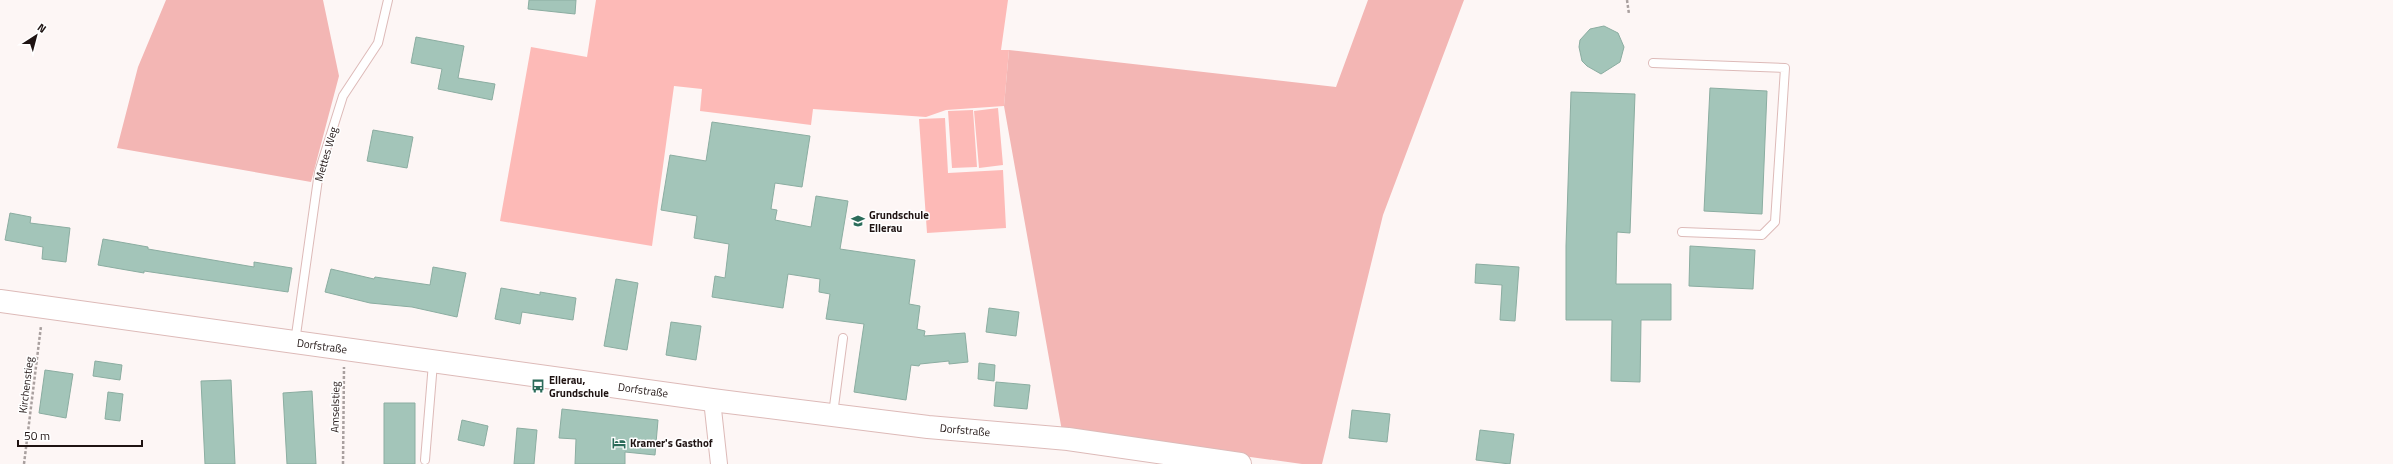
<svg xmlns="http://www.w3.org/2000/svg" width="2393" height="464" font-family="'Titillium Web',sans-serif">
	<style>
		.green { fill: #fdbab7 }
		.forest { fill: #f3b6b4 }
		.building { fill: #a3c5b9; stroke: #8bada1 }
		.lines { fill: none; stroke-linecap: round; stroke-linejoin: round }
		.lane-casing { stroke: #ddbab8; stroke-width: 10 }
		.street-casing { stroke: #ddbab8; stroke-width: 18 }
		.secondary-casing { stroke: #ddbab8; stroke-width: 24 }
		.path { stroke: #a9a09f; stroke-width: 2.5; stroke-dasharray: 3 2; stroke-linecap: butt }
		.lane { stroke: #fff; stroke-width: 8 }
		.street { stroke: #fff; stroke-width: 16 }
		.secondary { stroke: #fff; stroke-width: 22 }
		.labels { text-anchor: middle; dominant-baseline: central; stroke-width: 3; stroke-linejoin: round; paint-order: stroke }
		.street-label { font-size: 11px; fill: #1f1312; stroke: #fff }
		.poi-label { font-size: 11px; font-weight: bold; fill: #1f1312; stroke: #fff; text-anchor: start }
	</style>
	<rect width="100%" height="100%" fill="#fdf6f5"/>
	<path class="green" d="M 596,0 L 1008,0 L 1001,50 L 1009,50 L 1004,106 L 946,110 L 926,117 L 813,109 L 811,125 L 700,111 L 702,89 L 674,86 L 652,246 L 500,221 L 531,47 L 587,57 Z
		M 998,108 L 1003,165 L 979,168 L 974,111 Z
		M 973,110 L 977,167 L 952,168 L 948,111 Z
		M 945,118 L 948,173 L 1003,170 L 1006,228 L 927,233 L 919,119 Z"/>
	<path class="forest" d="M 166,0 L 323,0 L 339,76 L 311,182 L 117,148 L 138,67 Z
		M 1368,0 L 1464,0 L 1383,215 L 1322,464 L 1302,464 L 1062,431 L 1004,106 L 1009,50 L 1336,87 Z"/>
	<path class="building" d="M 529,0 L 576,0 L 575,14 L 528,9 Z
		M 1604,26 L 1618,33 L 1624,47 L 1620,62 L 1601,74 L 1587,66 L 1582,61 L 1579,47 L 1580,40 L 1590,29 Z
		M 416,37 L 464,46 L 458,78 L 495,84 L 492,100 L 438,89 L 442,69 L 411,63 Z
		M 1710,88 L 1767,91 L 1762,214 L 1704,211 Z
		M 1571,92 L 1635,94 L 1630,233 L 1617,232 L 1616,284 L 1671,284 L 1671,320 L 1641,320 L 1640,382 L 1611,381 L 1612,320 L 1566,320 L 1566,246 Z
		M 712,122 L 810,136 L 802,187 L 775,183 L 771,209 L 777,210 L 775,220 L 811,227 L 816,196 L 848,201 L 840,249 L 915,260 L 909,304 L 920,306 L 917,329 L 925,331 L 924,336 L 965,333 L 968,362 L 949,364 L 949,361 L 920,364 L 919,366 L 911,365 L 906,400 L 854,392 L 864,324 L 826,319 L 830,294 L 819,292 L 820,279 L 788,274 L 783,308 L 712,297 L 715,276 L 725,278 L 729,244 L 694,238 L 697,216 L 661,210 L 670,155 L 706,161 Z
		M 373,130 L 413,137 L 407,168 L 367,161 Z
		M 10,213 L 31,217 L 30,223 L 70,228 L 66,262 L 42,259 L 43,247 L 5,240 Z
		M 103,239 L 148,247 L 148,249 L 254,267 L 254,262 L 292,268 L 288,292 L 144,271 L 144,273 L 98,265 Z
		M 1690,246 L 1755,250 L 1753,289 L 1689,286 Z
		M 1476,264 L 1519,267 L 1515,321 L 1500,320 L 1502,285 L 1475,283 Z
		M 433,267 L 466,273 L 457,317 L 412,307 L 370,303 L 325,292 L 331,269 L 374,279 L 375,277 L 430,285 Z
		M 616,279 L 638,283 L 627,350 L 604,346 Z
		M 501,288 L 540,295 L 540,292 L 576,298 L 573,320 L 522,312 L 520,324 L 495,319 Z
		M 989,308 L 1019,312 L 1016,336 L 986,332 Z
		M 671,322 L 701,326 L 696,360 L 666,355 Z
		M 95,361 L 122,365 L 120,380 L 93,376 Z
		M 979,363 L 995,365 L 994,381 L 978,379 Z
		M 45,370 L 73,374 L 66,418 L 39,413 Z
		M 231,380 L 235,464 L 205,464 L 201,381 Z
		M 996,382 L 1030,385 L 1027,409 L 994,406 Z
		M 312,391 L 316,464 L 287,464 L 283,393 Z
		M 108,392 L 123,394 L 120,421 L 105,419 Z
		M 384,403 L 415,403 L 415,464 L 384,464 Z
		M 562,409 L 658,420 L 655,455 L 625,452 L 625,464 L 575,464 L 576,439 L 559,438 Z
		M 1352,410 L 1390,414 L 1387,442 L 1349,438 Z
		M 462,420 L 488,426 L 484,446 L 458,440 Z
		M 517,428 L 537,430 L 534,464 L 514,464 Z
		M 1480,430 L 1514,434 L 1510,464 L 1476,460 Z"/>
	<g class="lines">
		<g class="lane-casing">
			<path id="lane" d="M 1653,63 L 1785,68 L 1775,222 L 1762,235 L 1682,232
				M 295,342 L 319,172 L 343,96 L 378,43 L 388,0
				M 833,414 L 843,338
				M 425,460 L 433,363"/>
		</g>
		<g class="street-casing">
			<path id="street" d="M 712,400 L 719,464"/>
		</g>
		<g class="secondary-casing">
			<path id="secondary" d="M 0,301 L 712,400 L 928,427 L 1068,439 L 1240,464"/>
		</g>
		<path class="path" d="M 1627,0 L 1629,14
			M 24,464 L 41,326
			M 343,464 L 344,367"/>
		<use href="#lane" class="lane"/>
		<use href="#street" class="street"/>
		<use href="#secondary" class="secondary"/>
	</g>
	<defs>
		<g id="school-bare" transform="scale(1.08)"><path d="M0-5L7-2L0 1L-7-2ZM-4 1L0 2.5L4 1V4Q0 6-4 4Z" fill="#2c6c5a" stroke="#fff" stroke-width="2.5" paint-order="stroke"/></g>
		<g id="bus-bare" transform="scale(1.08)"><path d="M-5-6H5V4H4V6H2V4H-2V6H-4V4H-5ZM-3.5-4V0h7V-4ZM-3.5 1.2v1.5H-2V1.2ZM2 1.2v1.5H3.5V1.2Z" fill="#2c6c5a" stroke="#fff" stroke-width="2.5" paint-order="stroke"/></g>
		<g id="hotel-bare" transform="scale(1.08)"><path d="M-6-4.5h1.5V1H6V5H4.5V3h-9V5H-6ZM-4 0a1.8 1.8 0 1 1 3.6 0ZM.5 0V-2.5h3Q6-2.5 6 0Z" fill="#2c6c5a" stroke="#fff" stroke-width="2.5" paint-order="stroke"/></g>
	</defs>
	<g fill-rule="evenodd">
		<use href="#school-bare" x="858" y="221"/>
		<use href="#bus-bare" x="538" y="386"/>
		<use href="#hotel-bare" x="619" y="443"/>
	</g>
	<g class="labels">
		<g class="street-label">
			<text transform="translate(326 154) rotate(-74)">Mettes Weg</text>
			<text transform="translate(322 346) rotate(8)">Dorfstraße</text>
			<text transform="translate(26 385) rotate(-83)">Kirchenstieg</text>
			<text transform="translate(643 390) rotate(8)">Dorfstraße</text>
			<text transform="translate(335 407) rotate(-89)">Amselstieg</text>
			<text transform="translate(965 430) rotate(5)">Dorfstraße</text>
		</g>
		<g class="poi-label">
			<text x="869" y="215">Grundschule<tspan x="869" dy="13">Ellerau</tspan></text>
			<text x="549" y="380">Ellerau,<tspan x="549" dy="13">Grundschule</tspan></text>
			<text x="630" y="443">Kramer's Gasthof</text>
		</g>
	</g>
	<g transform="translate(36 36) rotate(36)" stroke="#ffffff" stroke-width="3" paint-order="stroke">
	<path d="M0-3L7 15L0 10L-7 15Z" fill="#1f1312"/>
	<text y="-6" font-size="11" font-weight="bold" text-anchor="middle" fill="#1f1312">N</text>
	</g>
	<path d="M18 440v6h124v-6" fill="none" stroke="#1f1312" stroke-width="2"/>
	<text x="24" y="440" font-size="12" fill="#1f1312" stroke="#ffffff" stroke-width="3" paint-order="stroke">50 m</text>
</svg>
